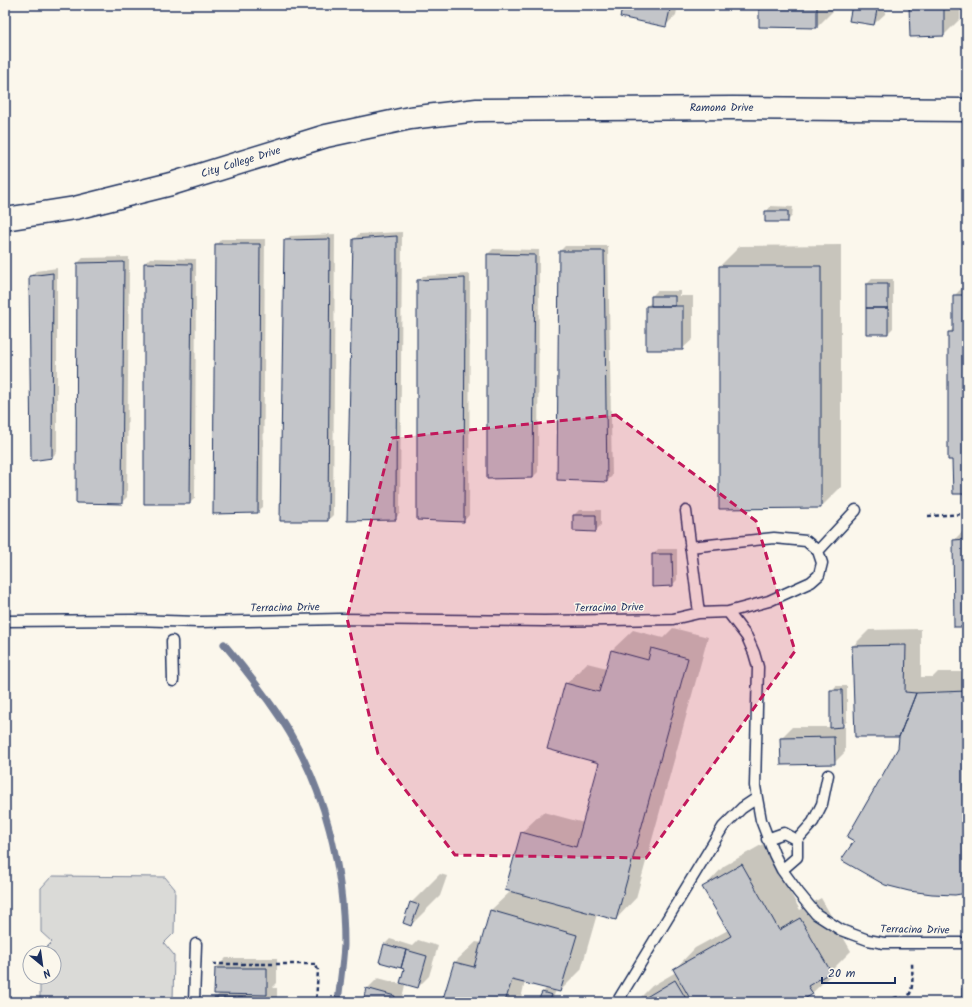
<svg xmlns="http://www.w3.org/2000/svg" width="972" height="1007" font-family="Kalam,sans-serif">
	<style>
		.green { fill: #dadad7; stroke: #7a849a }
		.shadow { fill: #0003 }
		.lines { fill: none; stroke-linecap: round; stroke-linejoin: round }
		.stream { stroke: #747e96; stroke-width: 7 }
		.building { fill: #c3c5c9; stroke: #1b2f5e }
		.service-casing { stroke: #1b2f5e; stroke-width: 13 }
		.tertiary-casing { stroke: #1b2f5e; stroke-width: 25 }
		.path { stroke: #1b2f5e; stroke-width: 2.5; stroke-dasharray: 4 3; stroke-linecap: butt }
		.service { stroke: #fbf7ec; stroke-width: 10 }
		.tertiary { stroke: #fbf7ec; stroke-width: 22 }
		.marked { fill: #c2185b; fill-opacity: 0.2; stroke: #c2185b; stroke-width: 3; stroke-dasharray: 8 5; stroke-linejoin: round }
		.labels { text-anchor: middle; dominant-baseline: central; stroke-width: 3; stroke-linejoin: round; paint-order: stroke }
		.street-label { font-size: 11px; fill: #1b2f5e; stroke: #fbf7ec }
	</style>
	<rect width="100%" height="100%" fill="#fbf7ec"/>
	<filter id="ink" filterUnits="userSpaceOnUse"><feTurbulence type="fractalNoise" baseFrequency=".025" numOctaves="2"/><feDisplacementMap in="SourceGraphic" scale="8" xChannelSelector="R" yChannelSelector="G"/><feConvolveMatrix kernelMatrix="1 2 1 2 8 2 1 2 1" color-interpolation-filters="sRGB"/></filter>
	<g filter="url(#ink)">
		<path class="green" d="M 52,876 L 165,877 L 175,889 L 174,933 L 164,943 L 174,955 L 173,1000 L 171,1002 L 44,1002 L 40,998 L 40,977 L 54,977 L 54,953 L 41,953 L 52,942 L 41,932 L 41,888 Z"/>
		<path class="shadow" d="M 624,5 L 678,5 L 676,15 L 665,26 Z
			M 756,5 L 833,5 L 833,11 L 817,27 Z
			M 853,5 L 886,5 L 885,14 L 874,24 Z
			M 910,5 L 960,5 L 960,19 L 944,35 L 911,36 Z
			M 771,206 L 793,207 L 792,216 L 787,221 L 766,212 Z
			M 402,232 L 400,513 L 395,519 L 354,239 L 359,234 Z
			M 335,234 L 333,515 L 328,520 L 285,241 L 290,236 Z
			M 221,239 L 265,239 L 263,507 L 257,512 L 216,245 Z
			M 841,245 L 841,487 L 821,507 L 720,266 L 740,246 Z
			M 565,246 L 608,246 L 612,476 L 607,481 L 560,251 Z
			M 493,249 L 539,250 L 538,472 L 533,477 L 488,254 Z
			M 129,257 L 127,497 L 121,503 L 78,263 L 83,258 Z
			M 150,258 L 196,259 L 195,498 L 190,503 L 145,503 L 145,263 Z
			M 57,268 L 57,452 L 51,458 L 30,276 L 36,271 Z
			M 470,274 L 469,515 L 464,521 L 418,281 L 423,276 Z
			M 872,279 L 893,279 L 893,328 L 888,333 L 867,284 Z
			M 965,285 L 967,285 L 967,493 L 949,333 L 954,327 L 954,296 Z
			M 657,291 L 680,291 L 680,296 L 693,296 L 693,339 L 682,349 L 647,306 L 652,302 L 652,296 Z
			M 579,510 L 601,510 L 601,525 L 595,531 L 574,515 Z
			M 967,527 L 967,626 L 954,540 Z
			M 658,549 L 677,549 L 677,580 L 672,585 L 653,555 Z
			M 673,628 L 708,637 L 636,898 L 616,919 L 597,914 L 581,970 L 560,991 L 556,990 L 553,998 L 550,1002 L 540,1001 L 543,992 L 547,988 L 525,982 L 520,1002 L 443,1002 L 455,962 L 476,942 L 482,943 L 491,910 L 511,891 L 522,832 L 543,812 L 584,823 L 600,762 L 566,684 L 587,663 L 607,668 L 612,650 L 633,630 L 663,638 Z
			M 921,629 L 921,677 L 933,677 L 938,672 L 967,672 L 967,892 L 855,841 L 899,749 L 900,737 L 853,646 L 869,630 Z
			M 836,686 L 847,686 L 847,721 L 842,727 L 845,727 L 845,752 L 834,763 L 781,738 L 792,727 L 831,727 L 831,691 Z
			M 763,844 L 800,910 L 821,898 L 851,951 L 832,970 L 833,973 L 812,993 L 797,1002 L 636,1002 L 652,986 L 676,972 L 675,969 L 695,948 L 728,930 L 704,887 L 724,866 Z
			M 440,874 L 447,876 L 440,896 L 411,925 L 411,903 Z
			M 390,939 L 412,946 L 418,940 L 438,946 L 429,976 L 418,987 L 405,968 L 385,944 Z
			M 226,958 L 277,958 L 277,983 L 272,988 L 277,988 L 277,1002 L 215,1002 L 215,999 L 220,993 L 216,968 Z
			M 378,978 L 405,985 L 401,1002 L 364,1002 L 367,989 Z"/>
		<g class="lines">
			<path class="stream" d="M 224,644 C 245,669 265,695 283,722 C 325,787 344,868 344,945 C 343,964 340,983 338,1002"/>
		</g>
		<path class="building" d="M 623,5 L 671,5 L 666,27 L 620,17 Z
			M 755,5 L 817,5 L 817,28 L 759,27 L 759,7 L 755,7 Z
			M 852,5 L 878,5 L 874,25 L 849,21 Z
			M 909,5 L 944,5 L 944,36 L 910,37 Z
			M 964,5 L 967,5 L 967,35 L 964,35 Z
			M 765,211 L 788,211 L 788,222 L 765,222 Z
			M 397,236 L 396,520 L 347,521 L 353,239 Z
			M 330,239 L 328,521 L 280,521 L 284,240 Z
			M 215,244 L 260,244 L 258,513 L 213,514 Z
			M 559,251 L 604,251 L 607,482 L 557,480 Z
			M 487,254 L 535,255 L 533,478 L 487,479 Z
			M 124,262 L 122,504 L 76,503 L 77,263 Z
			M 144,263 L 192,264 L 190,504 L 144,504 Z
			M 719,266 L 821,266 L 821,508 L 719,509 Z
			M 53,273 L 52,458 L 31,461 L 29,276 Z
			M 465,278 L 464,522 L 417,520 L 417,280 Z
			M 866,284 L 888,284 L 888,308 L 866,308 Z
			M 953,295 L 967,295 L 967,494 L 953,494 L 952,460 L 948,460 L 948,332 L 953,332 Z
			M 651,296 L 675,296 L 675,306 L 651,306 Z
			M 646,306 L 683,306 L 683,350 L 646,350 Z
			M 866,308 L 888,308 L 888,334 L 866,334 Z
			M 573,515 L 596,515 L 596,532 L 573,531 Z
			M 967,539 L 967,627 L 954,627 L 953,540 Z
			M 652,554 L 672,554 L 673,586 L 652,587 Z
			M 906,645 L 905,692 L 916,693 L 899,737 L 855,737 L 852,646 Z
			M 651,648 L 688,658 L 616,920 L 505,890 L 521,832 L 576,847 L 599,763 L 547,749 L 565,683 L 599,692 L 611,650 L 648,660 Z
			M 830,690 L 842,690 L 843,727 L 830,728 Z
			M 967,691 L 967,893 L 955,895 L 932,894 L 909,891 L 885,885 L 841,860 L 854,841 L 847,837 L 898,748 L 899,737 L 916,693 Z
			M 834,737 L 835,764 L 781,765 L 780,738 Z
			M 742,864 L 779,930 L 800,918 L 831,972 L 808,986 L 813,994 L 799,1002 L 692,1002 L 673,969 L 731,936 L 702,887 Z
			M 410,902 L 419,905 L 411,926 L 403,923 Z
			M 490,910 L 577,935 L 560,992 L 512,980 L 505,1002 L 442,1002 L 454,962 L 474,967 Z
			M 384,944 L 406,950 L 401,968 L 379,962 Z
			M 406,950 L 427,956 L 418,988 L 400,983 L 404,969 L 401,968 Z
			M 215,968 L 267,968 L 267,995 L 214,994 Z
			M 675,980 L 688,1002 L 638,1002 Z
			M 366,988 L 395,996 L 394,1002 L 363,1002 Z
			M 962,988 L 967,988 L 967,1002 L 962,1002 Z
			M 542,992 L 552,995 L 549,1002 L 538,1001 Z
			M 214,998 L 266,998 L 266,1002 L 214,1002 Z"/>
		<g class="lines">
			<g class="service-casing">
				<path id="service" d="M 686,511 L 699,613
					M 690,547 L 774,538 L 806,541 L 818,551 L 856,510
					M 728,612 L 747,637 L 754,653 L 758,667 L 755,786 L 757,798 L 761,820 L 774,854 L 782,870 L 798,892 L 816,914 L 841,930 L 868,940 L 884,943 L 967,943
					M 5,621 L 133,620 L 198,622 L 340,619 L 544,621 L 673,619 L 699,613 L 728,612 L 769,601 L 811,582 L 819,575 L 822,563 L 818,551
					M 172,641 L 173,681
					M 767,839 L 784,833 L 797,840
					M 782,870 L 797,857 L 797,840 L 813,822 L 822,804 L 828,775
					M 194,1002 L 196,944
					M 617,1002 L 723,827 L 742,808 L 757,798"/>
			</g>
			<g class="tertiary-casing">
				<g id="tertiary">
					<path id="s1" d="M 5,219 L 75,208 L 171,184 L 326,136 L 410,118 L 477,110 L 733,108 L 967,110"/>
				</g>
			</g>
			<path class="path" d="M 928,516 L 967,514
				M 213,964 L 315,964 L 318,970 L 316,1002
				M 905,1001 C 915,992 912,974 912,961
				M 537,1002 L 540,998
				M 550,1002 L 550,1000
				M 888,1002 C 894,996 900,996 906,1002"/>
			<use href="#service" class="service"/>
			<use href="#tertiary" class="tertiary"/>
		</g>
	</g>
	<path class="marked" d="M 616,415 L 756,521 L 795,651 L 646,858 L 455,855 L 378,754 L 347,618 L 392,438 Z"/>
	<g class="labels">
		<g class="street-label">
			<text stroke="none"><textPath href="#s1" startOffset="730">Ramona Drive</textPath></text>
			<text stroke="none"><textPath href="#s1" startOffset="243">City College Drive</textPath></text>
			<text transform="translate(285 608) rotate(-1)">Terracina Drive</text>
			<text transform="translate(609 608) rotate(-1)">Terracina Drive</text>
			<text transform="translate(915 930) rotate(1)">Terracina Drive</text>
		</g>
	</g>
	<rect width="972" height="1007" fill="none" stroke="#fbf7ec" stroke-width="20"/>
	<rect x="10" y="10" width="952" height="987" fill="none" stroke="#1b2f5e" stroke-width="1.5" filter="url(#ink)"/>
	<g transform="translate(42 965) rotate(151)"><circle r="19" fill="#fbf7ec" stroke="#a1a7b3"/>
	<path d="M0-3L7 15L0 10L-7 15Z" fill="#1b2f5e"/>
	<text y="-6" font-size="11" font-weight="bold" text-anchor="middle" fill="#1b2f5e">N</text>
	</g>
	<path d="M822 977v6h73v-6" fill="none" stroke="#1b2f5e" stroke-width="2"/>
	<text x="828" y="977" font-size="12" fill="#1b2f5e" stroke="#fbf7ec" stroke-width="3" paint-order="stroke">20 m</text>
</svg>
